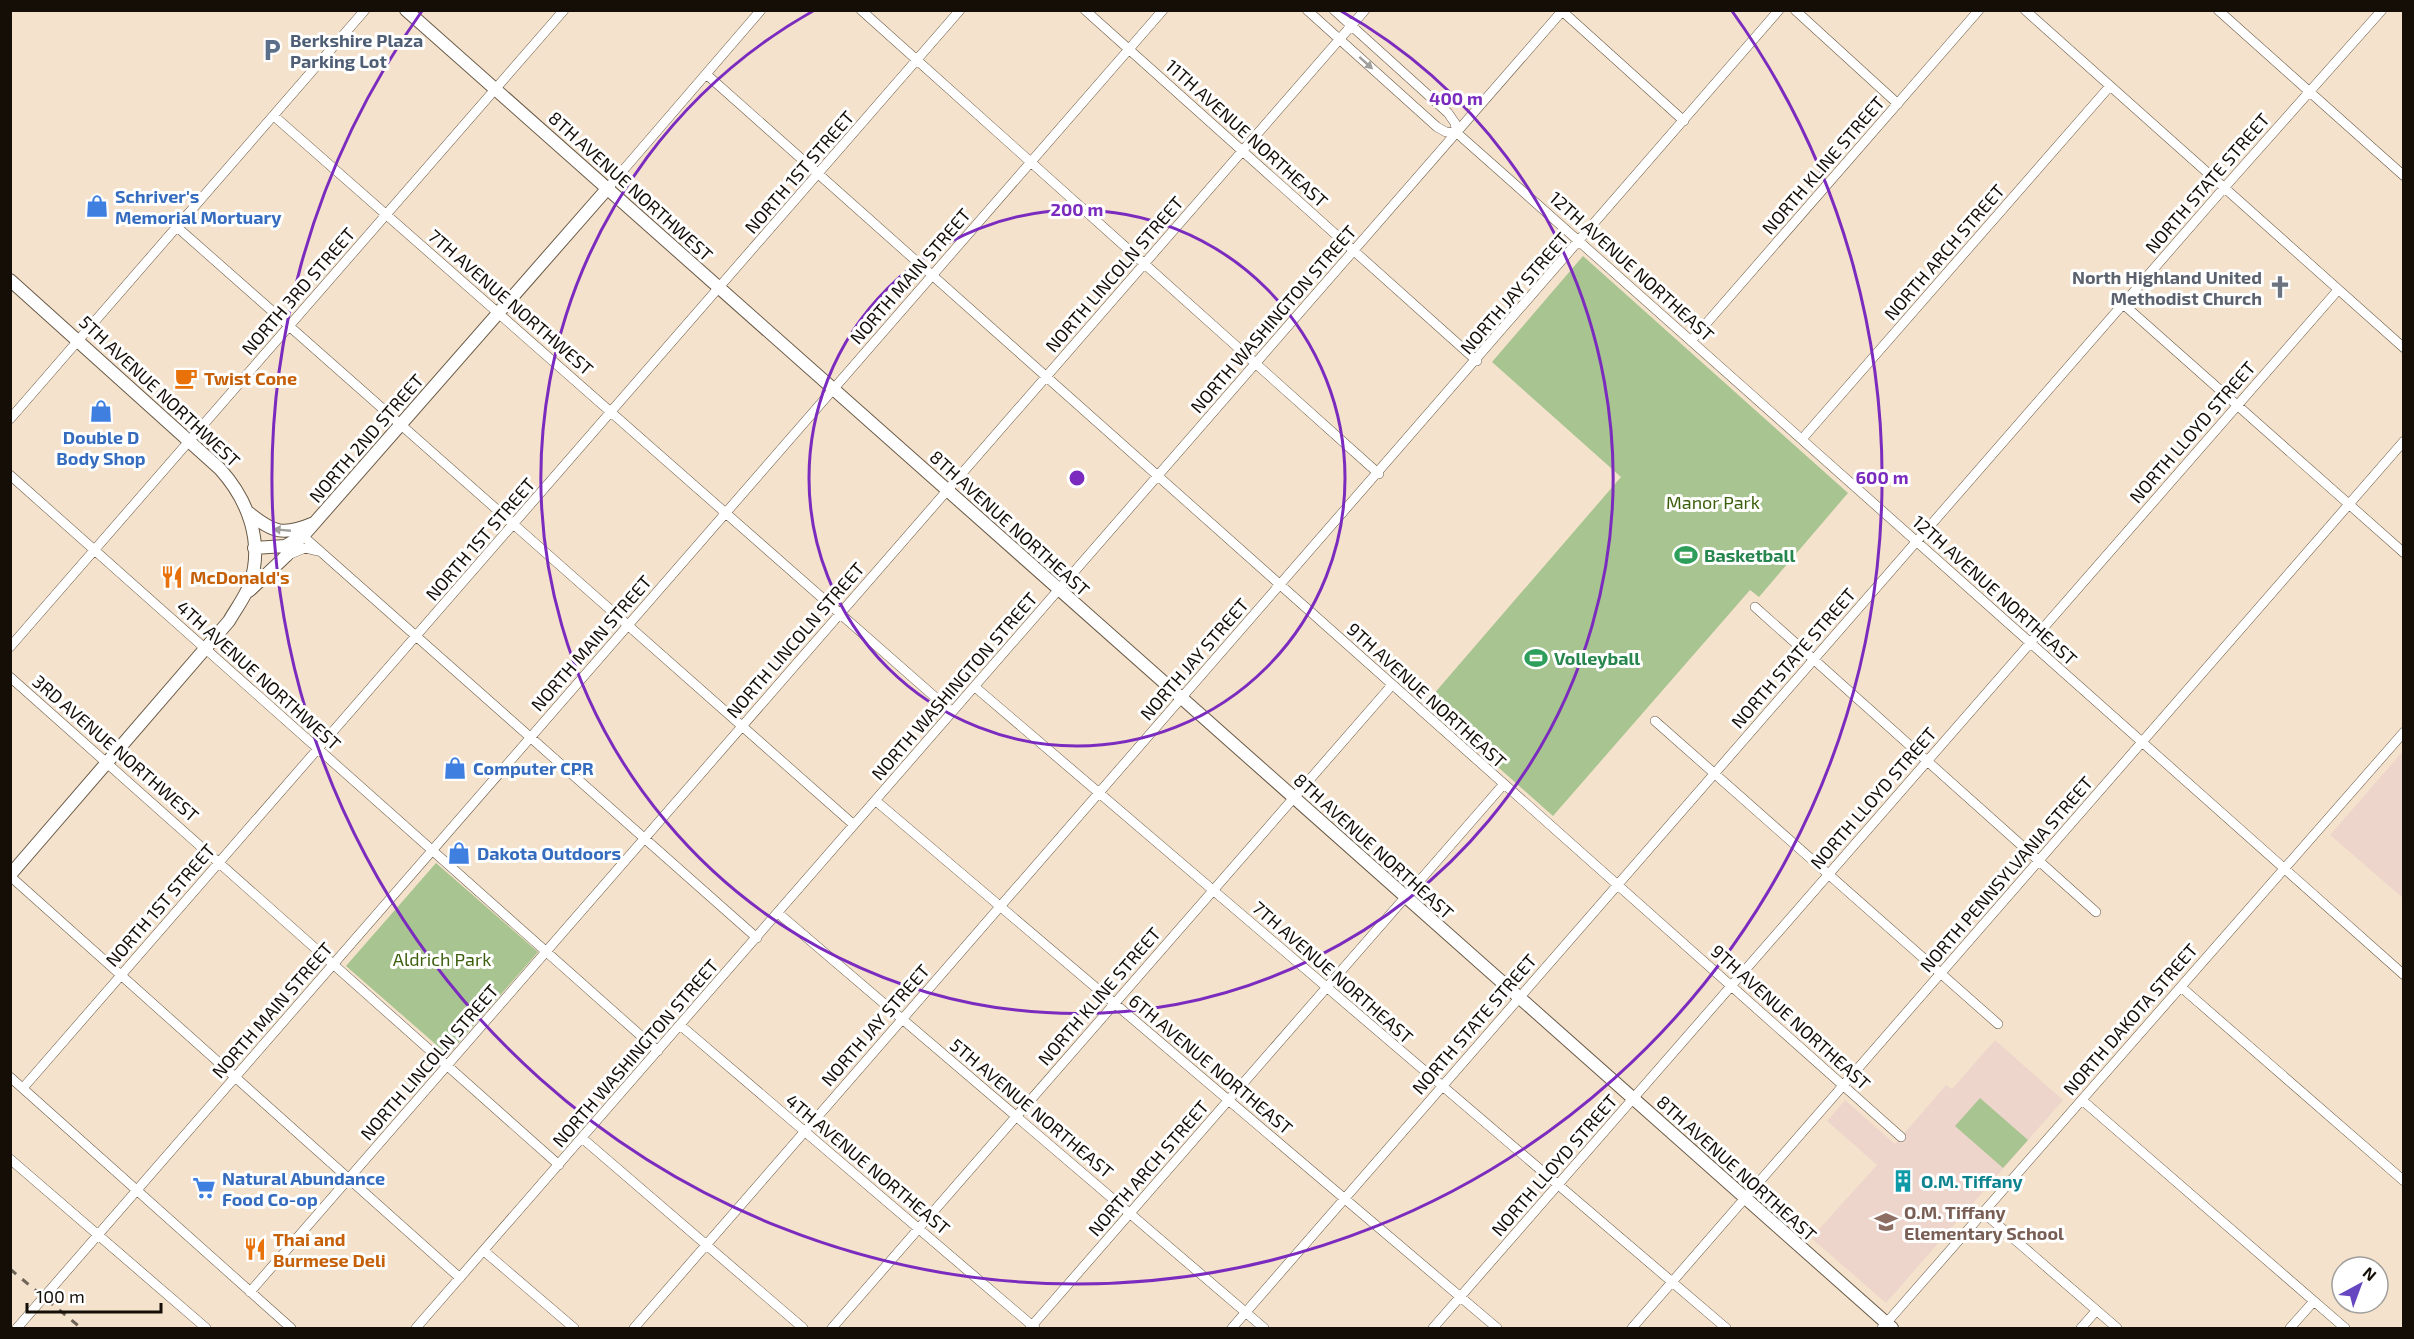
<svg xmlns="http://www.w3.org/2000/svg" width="2414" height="1339" font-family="'Exo 2',sans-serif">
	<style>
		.education { fill: #edd5cb }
		.green { fill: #a8c490 }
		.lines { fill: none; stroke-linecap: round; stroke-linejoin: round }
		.minor-casing { stroke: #695a47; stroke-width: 10 }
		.major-casing { stroke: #695a47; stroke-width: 14 }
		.minor { stroke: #fff; stroke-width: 9 }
		.major { stroke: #fff; stroke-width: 12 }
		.rail { stroke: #6f6457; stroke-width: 3; stroke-dasharray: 8 8; stroke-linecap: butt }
		.oneway { fill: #a19f9c }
		.ring { fill: none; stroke: #7b2cbf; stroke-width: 3 }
		.labels { text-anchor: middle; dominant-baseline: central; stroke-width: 6; stroke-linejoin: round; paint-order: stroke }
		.service-label { font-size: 18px; font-weight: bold; fill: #4e5e75; stroke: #fff; text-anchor: start }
		.street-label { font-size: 18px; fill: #140e07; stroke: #fff }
		.shop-label { font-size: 18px; font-weight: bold; fill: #366cbe; stroke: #fff; text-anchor: start }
		.worship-label { font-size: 18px; font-weight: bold; fill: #5b616d; stroke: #fff; text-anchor: end }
		.food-label { font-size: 18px; font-weight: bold; fill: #c56008; stroke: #fff; text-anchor: start }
		.park-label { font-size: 18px; fill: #3c5f0c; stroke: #fff }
		.leisure-label { font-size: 18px; font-weight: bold; fill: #27864d; stroke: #fff; text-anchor: start }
		.culture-label { font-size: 18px; font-weight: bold; fill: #0d838f; stroke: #fff; text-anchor: start }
		.education-label { font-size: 18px; font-weight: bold; fill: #785e54; stroke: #fff; text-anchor: start }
		.centre { fill: #7b2cbf; stroke: #fff; stroke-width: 3 }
		.ring-label { font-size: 18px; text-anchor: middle; font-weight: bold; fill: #7b2cbf; stroke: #fff; stroke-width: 6; stroke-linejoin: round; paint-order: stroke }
	</style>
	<rect width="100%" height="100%" fill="#f4e2cc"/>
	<path class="education" d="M 2403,751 L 2403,898 L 2330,835 Z
		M 1995,1040 L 2063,1100 L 1886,1303 L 1811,1238 L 1877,1165 L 1827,1121 L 1845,1100 L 1895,1144 L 1946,1085 L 1952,1089 Z"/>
	<path class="green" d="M 1583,256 L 1848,493 L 1759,597 L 1750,590 L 1553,816 L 1426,703 L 1621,477 L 1492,362 Z
		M 436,863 L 538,952 L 448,1055 L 346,966 Z
		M 1980,1098 L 2028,1140 L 2003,1168 L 1955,1126 Z"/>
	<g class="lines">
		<g class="minor-casing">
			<path id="minor" d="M 861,10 L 1379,474
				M 1085,10 L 1477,361
				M 1307,10 L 1437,127 L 1446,132 L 1457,133 L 1519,188 L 2404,975
				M 1334,10 L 1448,113 L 1455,123 L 1457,133
				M 1561,10 L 1684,121
				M 1795,10 L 1898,104
				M 2025,10 L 2404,348
				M 2218,10 L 2404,176
				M 706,74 L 1901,1137
				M 274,116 L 952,712
				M 607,189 L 761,10
				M 177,227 L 854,825
				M 2123,304 L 2404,553
				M 1691,341 L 1979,10
				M 10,419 L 365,10
				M 1802,439 L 2110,86
				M 10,475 L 658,1051
				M 303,536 L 757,938
				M 288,555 L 305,548 L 317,551
				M 1755,607 L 2096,912
				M 10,647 L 564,10
				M 10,677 L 559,1165
				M 975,687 L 1726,1328
				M 1655,721 L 1998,1024
				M 876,801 L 1497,1328
				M 10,876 L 460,1278
				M 778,913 L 1264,1328
				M 2181,987 L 2404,1181
				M 680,1025 L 1035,1328
				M 10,1077 L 291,1328
				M 23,1088 L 960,10
				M 2082,1100 L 2345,1328
				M 582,1138 L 803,1328
				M 10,1159 L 206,1328
				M 1984,1213 L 2117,1328
				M 484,1251 L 574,1328
				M 250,1292 L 1365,10
				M 17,1328 L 1163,10
				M 416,1328 L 1563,10
				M 634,1328 L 1779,10
				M 832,1328 L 1392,685
				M 1030,1328 L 1503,785
				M 1232,1328 L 2224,188 L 2382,10
				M 1433,1328 L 2338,290
				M 1632,1328 L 2404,441
				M 1882,1328 L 2404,732
				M 2081,1328 L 2096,1311
				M 2290,1328 L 2314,1301"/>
		</g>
		<g class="major-casing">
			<path id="major" d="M 406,10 L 1892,1328
				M 10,280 L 220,469 C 248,500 264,542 250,584 C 245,597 236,609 229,621 L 10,875
				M 249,513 C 274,533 283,536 314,523
				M 254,548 L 285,546 L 303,536 L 607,189
				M 249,591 L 286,556 L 298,542"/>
		</g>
		<use href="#minor" class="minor"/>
		<use href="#major" class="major"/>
		<path class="rail" d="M 10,1269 L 81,1328"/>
	</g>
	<defs><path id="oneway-solid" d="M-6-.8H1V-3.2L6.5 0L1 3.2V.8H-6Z" transform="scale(1.5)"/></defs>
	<g class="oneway">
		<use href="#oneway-solid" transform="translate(1366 63) rotate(42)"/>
		<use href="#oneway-solid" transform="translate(282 530) rotate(-175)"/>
	</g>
	<g class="ring">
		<circle cx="1077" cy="478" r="268"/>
		<path d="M1341 11A536 536 0 1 1 813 11"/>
		<path d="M1732 11A805 805 0 1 1 422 11"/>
	</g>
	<defs>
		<g id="parking-bare" transform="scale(1.8)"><path d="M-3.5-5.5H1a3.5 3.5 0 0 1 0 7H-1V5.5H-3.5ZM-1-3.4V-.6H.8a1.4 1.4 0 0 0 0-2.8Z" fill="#5c6f8a" stroke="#fff" stroke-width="2.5" paint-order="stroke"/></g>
		<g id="shop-bare" transform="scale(1.8)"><path d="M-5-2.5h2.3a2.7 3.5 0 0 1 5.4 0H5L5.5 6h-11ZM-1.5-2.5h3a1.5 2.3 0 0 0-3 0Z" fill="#3f7fe0" stroke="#fff" stroke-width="2.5" paint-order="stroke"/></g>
		<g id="church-bare" transform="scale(1.8)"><path d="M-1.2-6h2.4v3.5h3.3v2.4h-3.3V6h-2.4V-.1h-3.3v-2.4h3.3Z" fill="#6b7280" stroke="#fff" stroke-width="2.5" paint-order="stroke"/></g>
		<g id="cafe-bare" transform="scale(1.8)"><path d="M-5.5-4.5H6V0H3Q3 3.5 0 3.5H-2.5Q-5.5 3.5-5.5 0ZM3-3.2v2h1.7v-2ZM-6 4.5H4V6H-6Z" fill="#e8710a" stroke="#fff" stroke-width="2.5" paint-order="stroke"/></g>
		<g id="stadium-bare" transform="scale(1.8)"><path d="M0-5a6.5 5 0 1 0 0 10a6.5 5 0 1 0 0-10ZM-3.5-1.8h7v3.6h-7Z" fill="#2e9e5b" stroke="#fff" stroke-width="2.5" paint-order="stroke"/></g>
		<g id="restaurant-bare" transform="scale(1.8)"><path d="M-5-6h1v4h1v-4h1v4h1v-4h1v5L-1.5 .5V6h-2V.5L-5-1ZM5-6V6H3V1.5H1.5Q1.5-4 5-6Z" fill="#e8710a" stroke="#fff" stroke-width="2.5" paint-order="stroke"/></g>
		<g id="building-bare" transform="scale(1.8)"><path d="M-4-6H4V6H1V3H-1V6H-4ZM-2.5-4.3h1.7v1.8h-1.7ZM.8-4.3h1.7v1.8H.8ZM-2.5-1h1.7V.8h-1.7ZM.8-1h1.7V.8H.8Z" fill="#0f9aa8" stroke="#fff" stroke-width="2.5" paint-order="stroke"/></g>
		<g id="supermarket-bare" transform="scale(1.8)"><path d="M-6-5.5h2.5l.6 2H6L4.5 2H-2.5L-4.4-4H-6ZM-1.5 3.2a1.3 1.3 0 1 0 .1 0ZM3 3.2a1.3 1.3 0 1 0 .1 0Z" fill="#3f7fe0" stroke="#fff" stroke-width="2.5" paint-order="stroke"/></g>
		<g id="school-bare" transform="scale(1.8)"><path d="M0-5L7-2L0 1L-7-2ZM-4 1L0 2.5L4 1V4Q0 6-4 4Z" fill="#8d6e63" stroke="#fff" stroke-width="2.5" paint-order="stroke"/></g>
	</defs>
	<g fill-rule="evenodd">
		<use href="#parking-bare" x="272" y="50"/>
		<use href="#shop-bare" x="97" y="206"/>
		<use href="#church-bare" x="2280" y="287"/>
		<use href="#cafe-bare" x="186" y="378"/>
		<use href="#shop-bare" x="101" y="411"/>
		<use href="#stadium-bare" x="1686" y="555"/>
		<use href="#restaurant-bare" x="172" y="577"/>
		<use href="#stadium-bare" x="1536" y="658"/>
		<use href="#shop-bare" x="455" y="768"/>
		<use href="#shop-bare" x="459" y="853"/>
		<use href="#building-bare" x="1903" y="1181"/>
		<use href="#supermarket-bare" x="204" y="1188"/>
		<use href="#school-bare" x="1886" y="1222"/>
		<use href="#restaurant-bare" x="255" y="1249"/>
	</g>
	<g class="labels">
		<g class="service-label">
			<text x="290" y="40">Berkshire Plaza<tspan x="290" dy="21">Parking Lot</tspan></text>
		</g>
		<g class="street-label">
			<text transform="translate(1247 133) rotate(42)">11TH AVENUE NORTHEAST</text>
			<text transform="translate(1823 165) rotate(-49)">NORTH KLINE STREET</text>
			<text transform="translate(799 172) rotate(-49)">NORTH 1ST STREET</text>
			<text transform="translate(2207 183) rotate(-49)">NORTH STATE STREET</text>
			<text transform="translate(631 186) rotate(42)">8TH AVENUE NORTHWEST</text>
			<text transform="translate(1944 252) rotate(-49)">NORTH ARCH STREET</text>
			<text transform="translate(1632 266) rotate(42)">12TH AVENUE NORTHEAST</text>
			<text transform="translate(1114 274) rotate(-49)">NORTH LINCOLN STREET</text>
			<text transform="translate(910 276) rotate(-49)">NORTH MAIN STREET</text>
			<text transform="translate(298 291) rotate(-49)">NORTH 3RD STREET</text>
			<text transform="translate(1514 293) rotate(-49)">NORTH JAY STREET</text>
			<text transform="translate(511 302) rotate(41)">7TH AVENUE NORTHWEST</text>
			<text transform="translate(1273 319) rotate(-49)">NORTH WASHINGTON STREET</text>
			<text transform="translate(160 391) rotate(43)">5TH AVENUE NORTHWEST</text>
			<text transform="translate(2192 432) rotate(-49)">NORTH LLOYD STREET</text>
			<text transform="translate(366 438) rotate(-49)">NORTH 2ND STREET</text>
			<text transform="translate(1010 523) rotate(42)">8TH AVENUE NORTHEAST</text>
			<text transform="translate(480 539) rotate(-49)">NORTH 1ST STREET</text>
			<text transform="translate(1995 590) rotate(42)">12TH AVENUE NORTHEAST</text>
			<text transform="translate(795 640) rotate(-49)">NORTH LINCOLN STREET</text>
			<text transform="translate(591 643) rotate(-49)">NORTH MAIN STREET</text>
			<text transform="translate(1793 658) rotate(-49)">NORTH STATE STREET</text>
			<text transform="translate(1194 659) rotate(-49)">NORTH JAY STREET</text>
			<text transform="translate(259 675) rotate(42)">4TH AVENUE NORTHWEST</text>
			<text transform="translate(954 686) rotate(-49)">NORTH WASHINGTON STREET</text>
			<text transform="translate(1427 695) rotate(42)">9TH AVENUE NORTHEAST</text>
			<text transform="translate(116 748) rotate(41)">3RD AVENUE NORTHWEST</text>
			<text transform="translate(1873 798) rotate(-49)">NORTH LLOYD STREET</text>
			<text transform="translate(1374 846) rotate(42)">8TH AVENUE NORTHEAST</text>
			<text transform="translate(2006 874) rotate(-49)">NORTH PENNSYLVANIA STREET</text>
			<text transform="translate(160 905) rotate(-49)">NORTH 1ST STREET</text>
			<text transform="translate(1333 972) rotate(41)">7TH AVENUE NORTHEAST</text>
			<text transform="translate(1099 996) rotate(-49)">NORTH KLINE STREET</text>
			<text transform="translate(272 1010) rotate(-49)">NORTH MAIN STREET</text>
			<text transform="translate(1791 1017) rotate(42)">9TH AVENUE NORTHEAST</text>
			<text transform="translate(2130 1019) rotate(-49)">NORTH DAKOTA STREET</text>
			<text transform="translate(1474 1024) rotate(-49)">NORTH STATE STREET</text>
			<text transform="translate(875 1025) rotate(-49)">NORTH JAY STREET</text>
			<text transform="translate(635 1053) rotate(-49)">NORTH WASHINGTON STREET</text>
			<text transform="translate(429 1062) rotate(-49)">NORTH LINCOLN STREET</text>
			<text transform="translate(1211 1064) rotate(40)">6TH AVENUE NORTHEAST</text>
			<text transform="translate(1032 1108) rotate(40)">5TH AVENUE NORTHEAST</text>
			<text transform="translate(868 1164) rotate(40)">4TH AVENUE NORTHEAST</text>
			<text transform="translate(1554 1165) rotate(-49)">NORTH LLOYD STREET</text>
			<text transform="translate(1148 1168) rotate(-49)">NORTH ARCH STREET</text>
			<text transform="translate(1737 1168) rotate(42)">8TH AVENUE NORTHEAST</text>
		</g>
		<g class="shop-label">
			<text x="115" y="196">Schriver's<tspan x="115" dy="21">Memorial Mortuary</tspan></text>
			<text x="101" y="437" text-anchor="middle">Double D<tspan x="101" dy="21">Body Shop</tspan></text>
			<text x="473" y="768">Computer CPR</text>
			<text x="477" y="853">Dakota Outdoors</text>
			<text x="222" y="1178">Natural Abundance<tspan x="222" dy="21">Food Co-op</tspan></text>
		</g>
		<g class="worship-label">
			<text x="2262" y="277">North Highland United<tspan x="2262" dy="21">Methodist Church</tspan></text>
		</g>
		<g class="food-label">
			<text x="204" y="378">Twist Cone</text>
			<text x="190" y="577">McDonald's</text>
			<text x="273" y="1239">Thai and<tspan x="273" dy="21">Burmese Deli</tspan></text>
		</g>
		<g class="park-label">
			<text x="1713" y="502">Manor Park</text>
			<text x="442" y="959">Aldrich Park</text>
		</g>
		<g class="leisure-label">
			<text x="1704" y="555">Basketball</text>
			<text x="1554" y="658">Volleyball</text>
		</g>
		<g class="culture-label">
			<text x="1921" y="1181">O.M. Tiffany</text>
		</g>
		<g class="education-label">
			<text x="1904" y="1212">O.M. Tiffany<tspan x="1904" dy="21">Elementary School</tspan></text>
		</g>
	</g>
	<circle cx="1077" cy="478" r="9" class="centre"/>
	<g class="ring-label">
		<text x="1456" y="105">400 m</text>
		<text x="1077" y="216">200 m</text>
		<text x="1882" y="484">600 m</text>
	</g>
	<rect width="2414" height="1339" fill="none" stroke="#140e07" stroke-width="24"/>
	<g transform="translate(2360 1285) rotate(41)"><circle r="28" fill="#ffffff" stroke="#a19f9c" stroke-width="1.5"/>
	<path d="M0-4.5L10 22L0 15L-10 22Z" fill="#6647c0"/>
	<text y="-9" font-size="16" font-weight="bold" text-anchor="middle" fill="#140e07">N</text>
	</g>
	<path d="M27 1303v9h134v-9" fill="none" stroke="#140e07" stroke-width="3"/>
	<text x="36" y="1303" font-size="18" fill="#140e07" stroke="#ffffff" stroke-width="4.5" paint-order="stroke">100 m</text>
</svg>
